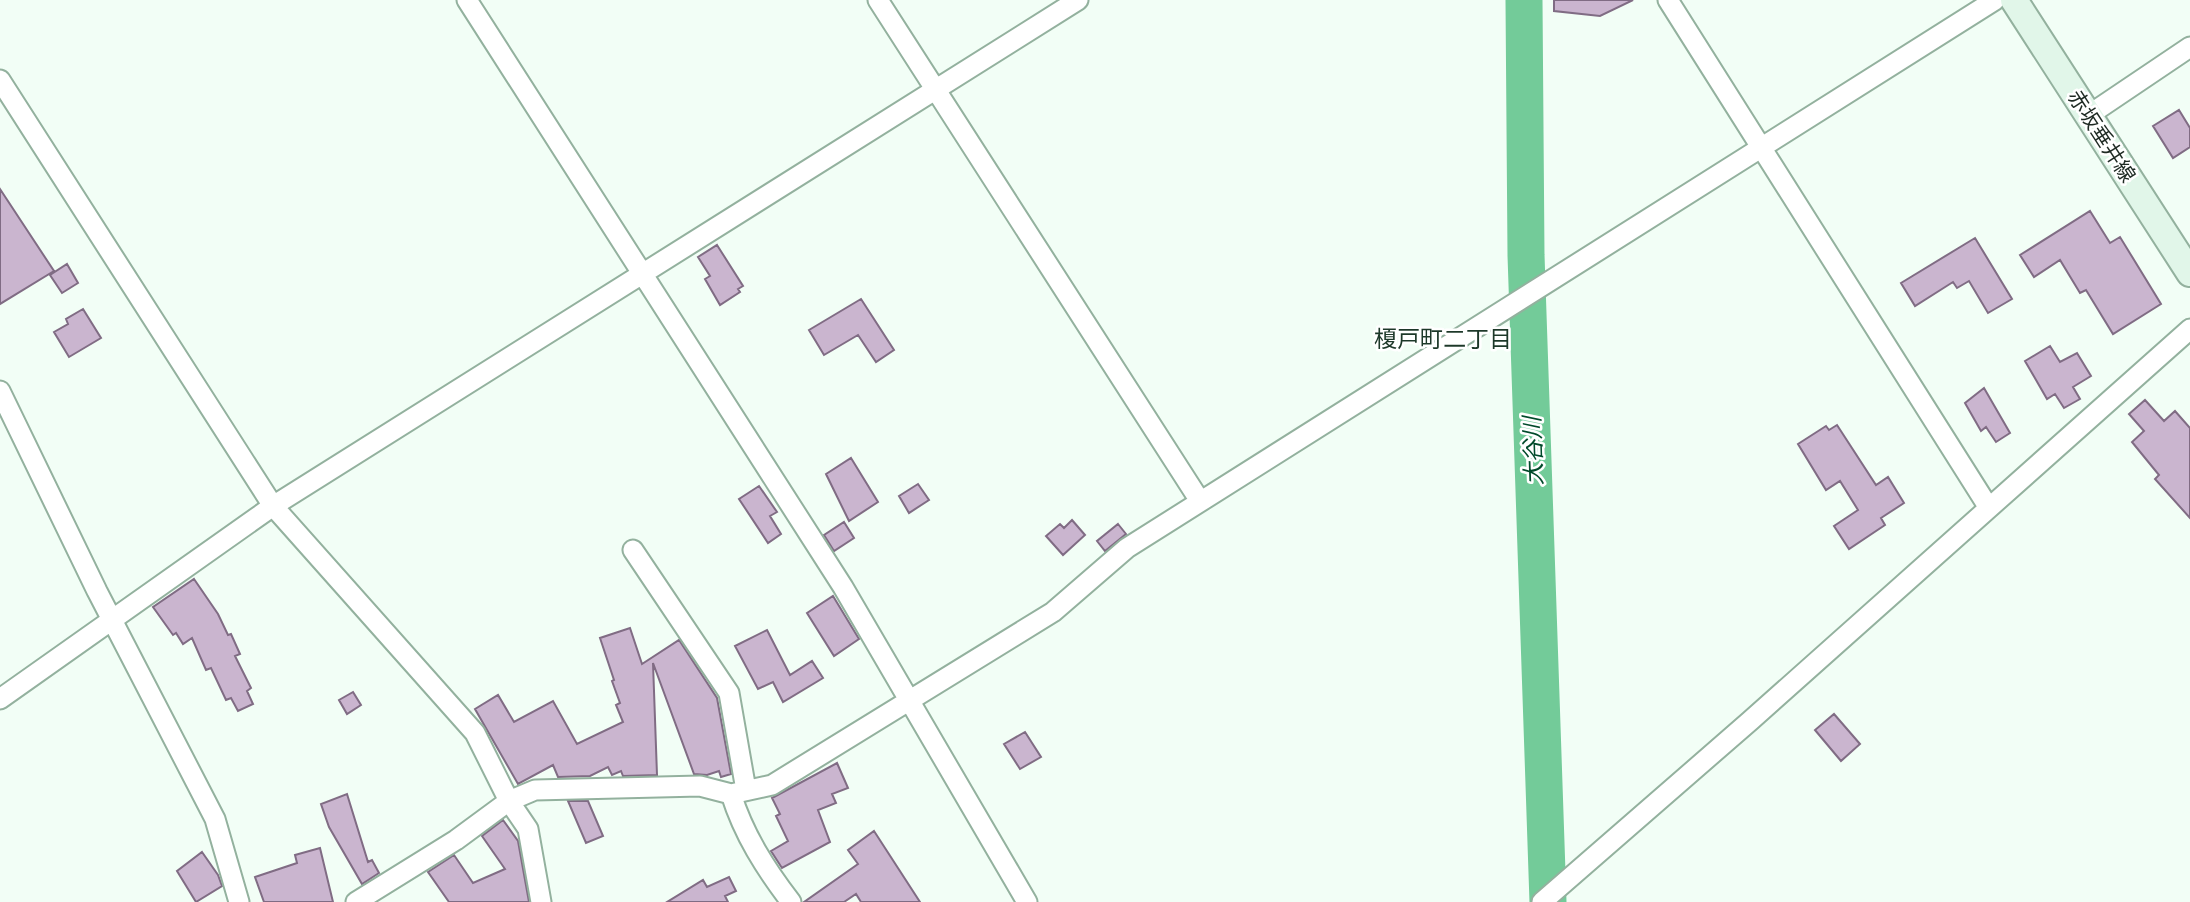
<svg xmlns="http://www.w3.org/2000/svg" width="2190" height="902" font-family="Cabin,'Noto Sans JP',sans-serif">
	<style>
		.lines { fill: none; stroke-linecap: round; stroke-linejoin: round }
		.river { stroke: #73cb99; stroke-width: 37 }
		.building { fill: #cab5cf; stroke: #806c84; stroke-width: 2 }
		.minor-casing { stroke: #93b19e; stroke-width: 23 }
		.secondary-casing { stroke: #93b19e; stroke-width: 30 }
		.minor { stroke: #fff; stroke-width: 19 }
		.secondary { stroke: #e1f6e9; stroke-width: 26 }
		.labels { text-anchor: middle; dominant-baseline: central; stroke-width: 5; stroke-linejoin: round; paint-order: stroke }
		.street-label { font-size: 21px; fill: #1e2a23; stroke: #fff }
		.neighbourhood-label { font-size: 23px; fill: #1d3829; stroke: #fff }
		.water-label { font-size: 23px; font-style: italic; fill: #004a2a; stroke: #fff }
	</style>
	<rect width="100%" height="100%" fill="#f2fef6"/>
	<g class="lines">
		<path class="river" d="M 1524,0 L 1526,255 L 1548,902"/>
	</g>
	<path class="building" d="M 1554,0 L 1633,0 L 1600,16 L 1554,11 Z
		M 2179,110 L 2190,128 L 2190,147 L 2173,158 L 2153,126 Z
		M 0,189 L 54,271 L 0,304 Z
		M 2090,211 L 2110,243 L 2120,237 L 2161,304 L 2113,334 L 2086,290 L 2080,293 L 2060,260 L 2034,277 L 2020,255 Z
		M 1975,238 L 2012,299 L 1988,313 L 1969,281 L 1957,288 L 1953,282 L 1915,306 L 1901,283 Z
		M 717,245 L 743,286 L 738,289 L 740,292 L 720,305 L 705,279 L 710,276 L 698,257 Z
		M 67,264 L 78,283 L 62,293 L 50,275 Z
		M 861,299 L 894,350 L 876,362 L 858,335 L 824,355 L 809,330 Z
		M 83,309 L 101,338 L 69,357 L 54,332 L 68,324 L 66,319 Z
		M 2050,346 L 2060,362 L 2077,353 L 2091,376 L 2073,387 L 2080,399 L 2064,408 L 2055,394 L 2047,399 L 2025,361 Z
		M 1984,388 L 2010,433 L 1996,442 L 1986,427 L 1981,431 L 1965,403 Z
		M 2145,400 L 2164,421 L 2175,411 L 2190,428 L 2190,518 L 2155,479 L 2159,475 L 2132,442 L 2144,431 L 2129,414 Z
		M 1837,425 L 1876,485 L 1888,477 L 1904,503 L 1881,518 L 1885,525 L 1849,549 L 1834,526 L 1858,510 L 1840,481 L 1826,490 L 1798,444 L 1826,426 L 1829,430 Z
		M 851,458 L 878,502 L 849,521 L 826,474 Z
		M 918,484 L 929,500 L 909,513 L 899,496 Z
		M 759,486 L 777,512 L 770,516 L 781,534 L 768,543 L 739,499 Z
		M 1072,520 L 1085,535 L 1063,555 L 1046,536 L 1060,524 L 1064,528 Z
		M 844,522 L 854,538 L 834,551 L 824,535 Z
		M 1118,524 L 1126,534 L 1105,551 L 1097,541 Z
		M 194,579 L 218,614 L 228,635 L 231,634 L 240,654 L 235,656 L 251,688 L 247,691 L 253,704 L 238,711 L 231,698 L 226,700 L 211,668 L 206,670 L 192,638 L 183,644 L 176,633 L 173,635 L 153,607 Z
		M 833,596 L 859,639 L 834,656 L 807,613 Z
		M 630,628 L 642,664 L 679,640 L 717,698 L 731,774 L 721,777 L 719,771 L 707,775 L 694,774 L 653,663 L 657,775 L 623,776 L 621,771 L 612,775 L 608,767 L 590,776 L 558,777 L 553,765 L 518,784 L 475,709 L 498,695 L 514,722 L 553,701 L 577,744 L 623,722 L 616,705 L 620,703 L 612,681 L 614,680 L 600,638 Z
		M 767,630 L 790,675 L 812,661 L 823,678 L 783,702 L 773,682 L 758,689 L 735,646 Z
		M 353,692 L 361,705 L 347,714 L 339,700 Z
		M 1834,714 L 1860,744 L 1841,761 L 1815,730 Z
		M 1025,732 L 1041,757 L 1020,769 L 1004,744 Z
		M 837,763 L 848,788 L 832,794 L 836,803 L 818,810 L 830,842 L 782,868 L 771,851 L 788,841 L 776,816 L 780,814 L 772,798 Z
		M 347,794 L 368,862 L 372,860 L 379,873 L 362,884 L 329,827 L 321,804 Z
		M 568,801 L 588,801 L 603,836 L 586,843 Z
		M 503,820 L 518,841 L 529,902 L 449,902 L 428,872 L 454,855 L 473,883 L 505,869 L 482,836 Z
		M 874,831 L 920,902 L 861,902 L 856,894 L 844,902 L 804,902 L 858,864 L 848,850 Z
		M 320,848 L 333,902 L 264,902 L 255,877 L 297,863 L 295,855 Z
		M 202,852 L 218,875 L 222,886 L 196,902 L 177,871 Z
		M 729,877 L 736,891 L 725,896 L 728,902 L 667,902 L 703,880 L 707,887 Z"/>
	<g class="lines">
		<g class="minor-casing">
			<path id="minor" d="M 467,0 L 843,587 L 1027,902
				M 878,0 L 1200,501
				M 1668,0 L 1989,508
				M 0,80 L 273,506 L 475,733 L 509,801 L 528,829 L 541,902
				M 2089,115 L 2190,47
				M 0,391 L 97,591 L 215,819 L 239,902
				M 633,550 L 729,693 L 746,790
				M 0,699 L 273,506 L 1078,0
				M 731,794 C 744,835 765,868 791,902
				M 356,902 L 456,840 L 509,801 L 535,790 L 700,786 L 731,794 L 772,785 L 1053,612 L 1127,548 L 1995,0
				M 1542,902 L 1750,721 L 2190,329"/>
		</g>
		<g class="secondary-casing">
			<path id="secondary" d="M 2014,0 L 2190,273"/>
		</g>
		<use href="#minor" class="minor"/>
		<use href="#secondary" class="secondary"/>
	</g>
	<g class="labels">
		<g class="street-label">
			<text transform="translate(2102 136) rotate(57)">赤坂垂井線</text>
		</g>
		<g class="neighbourhood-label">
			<text x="1443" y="339">榎戸町二丁目</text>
		</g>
		<g class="water-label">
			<text transform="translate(1533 451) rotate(-92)">大谷川</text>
		</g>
	</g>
</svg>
